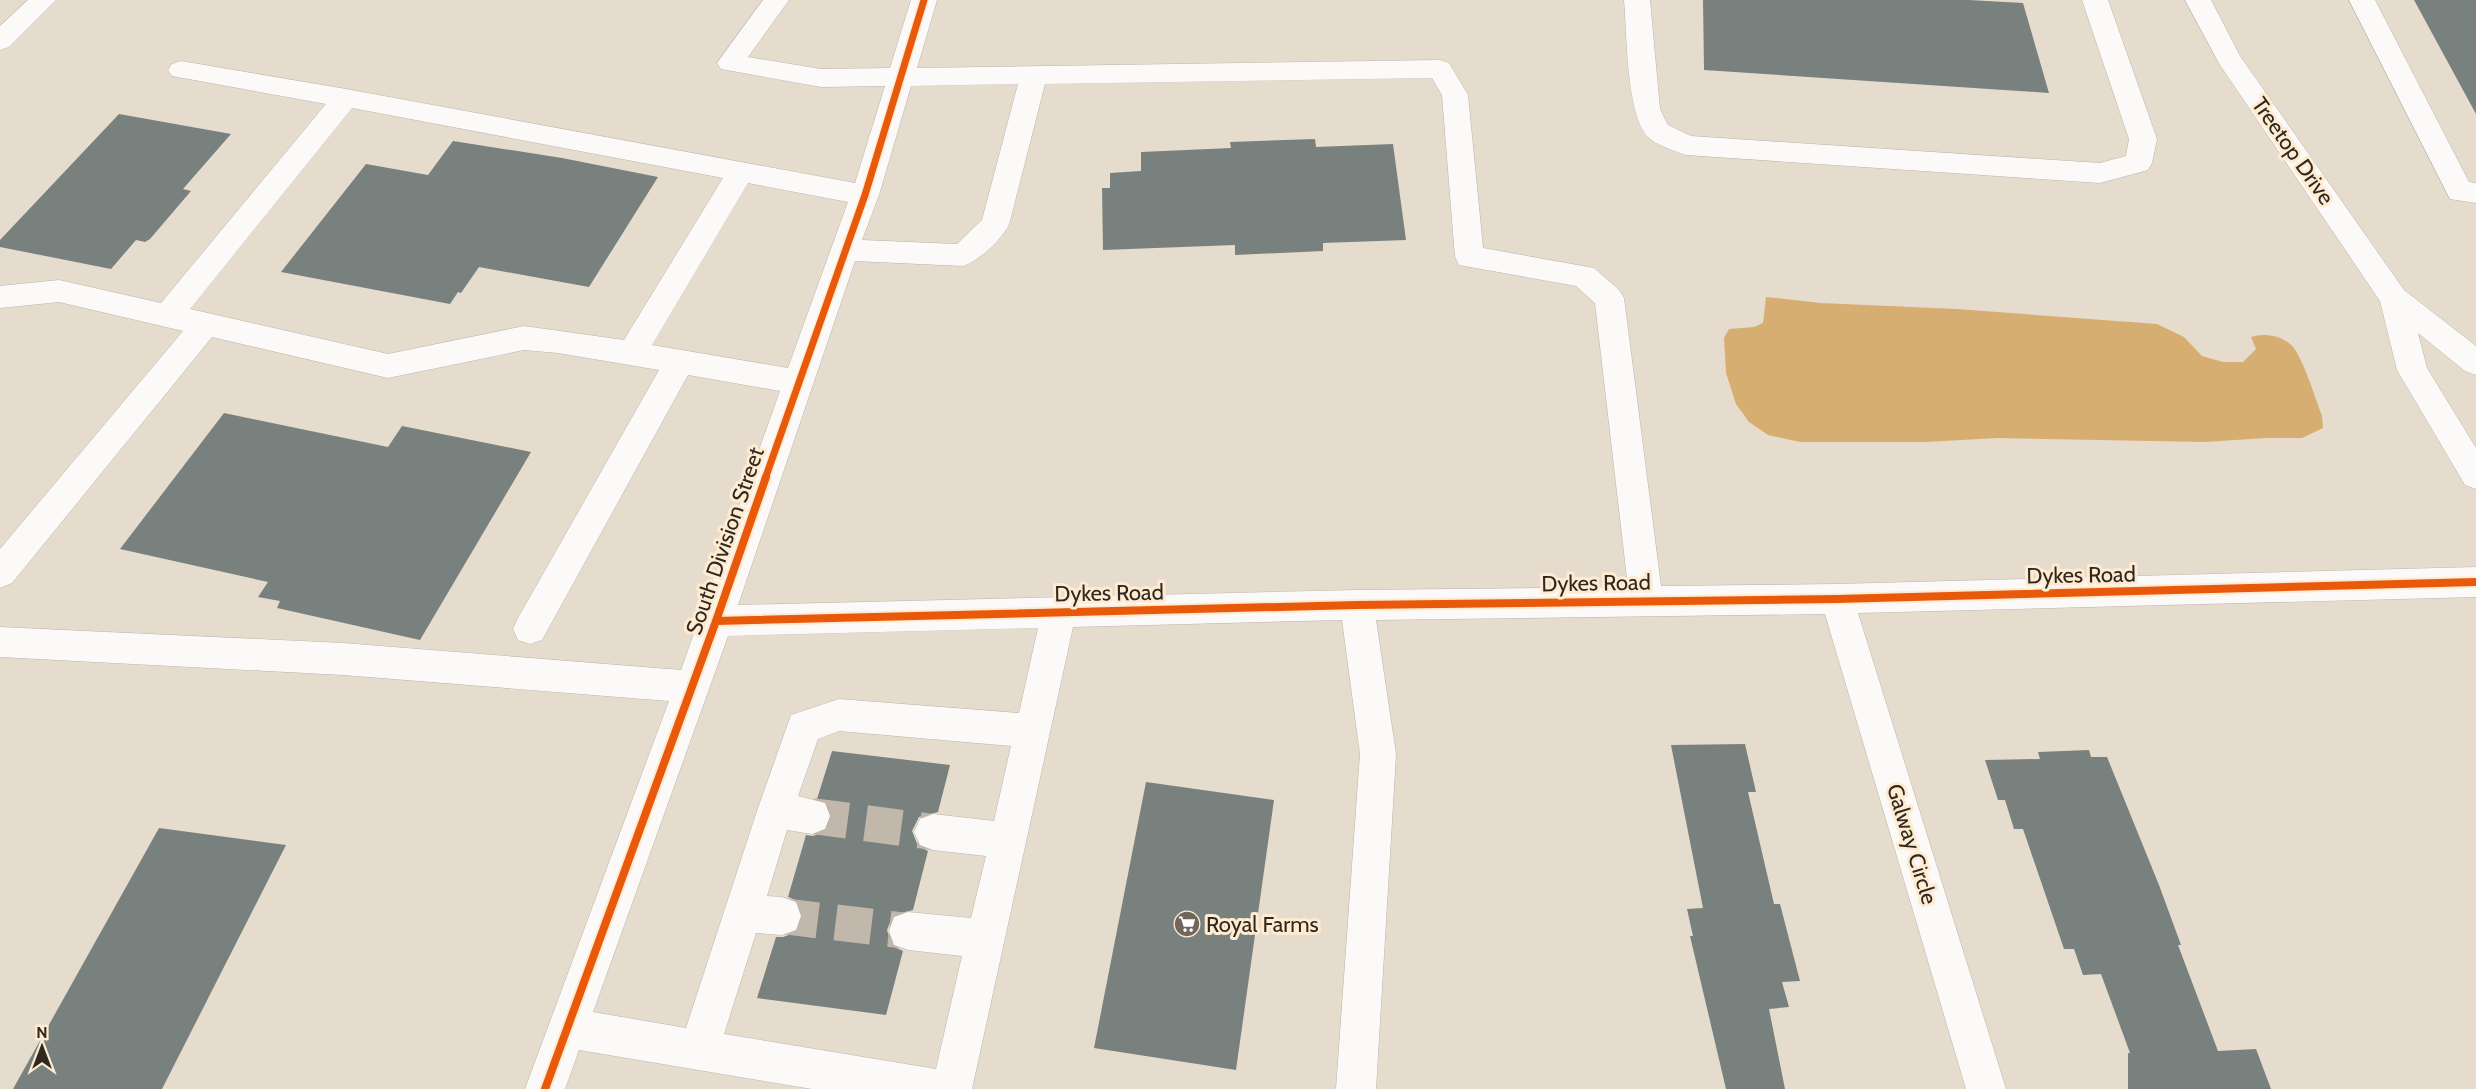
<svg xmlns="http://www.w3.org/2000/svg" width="2476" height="1089" font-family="Cabin,sans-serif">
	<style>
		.water { fill: #d7ae72 }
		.building { fill: #79817f }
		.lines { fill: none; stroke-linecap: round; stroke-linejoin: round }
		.minor-tunnel { stroke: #c1b8ab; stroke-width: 36; stroke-dasharray: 36 18; stroke-linecap: butt }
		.minor-casing { stroke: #bcb4a9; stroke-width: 1 }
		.minor { fill: #fbfaf8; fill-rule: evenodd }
		.cycleway-far1-casing { stroke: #ffebd1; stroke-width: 10 }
		.cycleway-casing { stroke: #ffebd1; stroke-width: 12 }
		.cycleway-far1 { stroke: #e8590c; stroke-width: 7 }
		.cycleway { stroke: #e8590c; stroke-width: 8 }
		.labels { text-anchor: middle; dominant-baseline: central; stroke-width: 6; stroke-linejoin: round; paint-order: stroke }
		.street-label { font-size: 22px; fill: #2f281e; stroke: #ffebd1 }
		.poi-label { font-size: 22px; fill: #2f281e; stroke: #ffebd1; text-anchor: start }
	</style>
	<rect width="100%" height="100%" fill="#e6dcce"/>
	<path class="water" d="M 1766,297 L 1821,303 L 1957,309 L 2157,324 L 2184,337 L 2202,356 L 2223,362 L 2243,362 L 2256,349 L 2251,337 C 2265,332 2287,336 2296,351 C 2307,370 2314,395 2322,416 L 2323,428 L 2302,438 L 2267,438 L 2204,442 L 1998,438 L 1925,442 L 1800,442 L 1768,435 L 1749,422 L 1736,404 L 1726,373 L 1724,338 L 1729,329 L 1754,327 L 1763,323 Z"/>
	<path class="building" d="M 1703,0 L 1969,0 L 2023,3 L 2049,93 L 1704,70 Z
		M 2414,0 L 2476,0 L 2476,114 Z
		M 119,114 L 231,134 L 183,189 L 191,191 L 150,239 L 145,242 L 136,240 L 111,269 L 0,247 L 0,240 Z
		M 1315,139 L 1316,147 L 1393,144 L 1406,240 L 1323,243 L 1323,251 L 1235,255 L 1235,245 L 1103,250 L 1102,188 L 1110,188 L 1110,173 L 1141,171 L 1141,152 L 1231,148 L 1230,142 Z
		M 453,141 L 562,158 L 658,177 L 589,287 L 479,267 L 461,293 L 458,292 L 450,304 L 281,272 L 366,164 L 428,175 Z
		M 224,413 L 388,447 L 402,426 L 531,452 L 420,640 L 277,608 L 280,601 L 258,597 L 268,582 L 120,549 Z
		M 1745,744 L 1756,792 L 1748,792 L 1774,904 L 1780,904 L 1800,981 L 1782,982 L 1789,1007 L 1769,1009 L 1785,1089 L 1726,1089 L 1690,936 L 1693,936 L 1687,909 L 1703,908 L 1671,745 Z
		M 2089,750 L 2091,757 L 2107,757 L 2159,885 L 2181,945 L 2178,945 L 2218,1051 L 2256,1049 L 2271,1089 L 2128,1089 L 2128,1053 L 2130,1053 L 2101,974 L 2083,975 L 2074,949 L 2064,949 L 2023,829 L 2014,829 L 2005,800 L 1998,800 L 1985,760 L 2040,759 L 2038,752 Z
		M 832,751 L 950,765 L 938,812 L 919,817 L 912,831 L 918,846 L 928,851 L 913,910 L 893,915 L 887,930 L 892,946 L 903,951 L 886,1015 L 757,998 L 776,937 L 783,937 L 797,932 L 803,917 L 798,901 L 788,897 L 806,835 L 813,836 L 826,831 L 832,817 L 827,802 L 817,799 Z
		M 1146,782 L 1274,800 L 1236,1070 L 1094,1048 Z
		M 159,828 L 286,845 L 162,1089 L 13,1089 Z"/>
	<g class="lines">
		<path class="minor-tunnel" d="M 812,816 L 933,832
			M 782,916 L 908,931"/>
		<g class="minor-casing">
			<path id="minor" d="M 28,0 L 56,0 L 9,47 L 0,50 L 0,26 Z
				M 763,0 L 789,0 L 748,57 L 821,69 L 890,68 L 911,0 L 937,0 L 917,68 L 1440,60 L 1449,63 L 1468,95 L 1483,248 L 1594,268 L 1619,290 L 1624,298 L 1661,586 L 1837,584 L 2476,567 L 2476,597 L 1858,613 L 2006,1089 L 1966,1089 L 1825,614 L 1376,620 L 1396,754 L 1376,1089 L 1336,1089 L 1360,754 L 1342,620 L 1073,627 L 972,1089 L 812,1089 L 579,1050 L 565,1089 L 525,1089 L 669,701 L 343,675 L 0,657 L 0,627 L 343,643 L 681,670 L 780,391 L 688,375 L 542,640 L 530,644 L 518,640 L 513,629 L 518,618 L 659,370 L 558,353 L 524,350 L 388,378 L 212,337 L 12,583 L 0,588 L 0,549 L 183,331 L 59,302 L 0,308 L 0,286 L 59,280 L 161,303 L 326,104 L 172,76 L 168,70 L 172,64 L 181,61 L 346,89 L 855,183 L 885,86 L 821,87 L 721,69 L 717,63 ZM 1432,78 L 1442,95 L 1455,257 L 1459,265 L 1576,286 L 1595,303 L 1628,587 L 1357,590 L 738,605 L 855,261 L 963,266 C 980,260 1000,241 1009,225 L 1045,84 ZM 1018,84 L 982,220 L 957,244 L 862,240 L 879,195 L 911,86 ZM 352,108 L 723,178 L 624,340 L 524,326 L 388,354 L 190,309 ZM 748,183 L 848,202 L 788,368 L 652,345 ZM 1038,628 L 1019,713 L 839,699 L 791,715 L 757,811 L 686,1028 L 593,1012 L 728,636 ZM 839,731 L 1011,746 L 994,821 L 933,814 L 920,819 L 914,832 L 920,845 L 933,850 L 986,856 L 971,918 L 908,912 L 894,917 L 889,931 L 894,945 L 908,950 L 962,956 L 936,1069 L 724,1034 L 756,933 L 782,935 L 796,930 L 801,916 L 796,902 L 782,897 L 767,896 L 787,830 L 812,834 L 825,829 L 830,816 L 825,803 L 798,796 L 818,739 Z
				M 1624,0 L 1650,0 L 1660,109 L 1668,125 L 1691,136 L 2100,163 L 2126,156 L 2129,139 L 2082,0 L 2108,0 L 2157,139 L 2152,163 L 2148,170 L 2100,183 L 1686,155 C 1675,151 1656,145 1648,137 C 1626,114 1627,32 1624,0 Z
				M 2185,0 L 2211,0 L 2240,56 L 2404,290 L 2476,346 L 2476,375 L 2465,371 L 2418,333 L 2427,368 L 2476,448 L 2476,489 L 2465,485 L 2397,370 L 2380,301 L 2220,65 Z
				M 2349,0 L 2375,0 L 2469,182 L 2476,183 L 2476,203 L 2450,199 Z"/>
		</g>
		<use href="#minor" class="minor"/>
		<g class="cycleway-far1-casing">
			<path id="cycleway-far1" d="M 765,479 L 865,195 L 924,0"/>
		</g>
		<g class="cycleway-casing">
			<path id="cycleway" d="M 716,621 L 1357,605 L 1837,599 L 2476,582
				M 545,1089 L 716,621 L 766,477"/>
		</g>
		<use href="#cycleway-far1" class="cycleway-far1"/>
		<use href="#cycleway" class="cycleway"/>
	</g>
	<defs>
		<g id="supermarket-disc" transform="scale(1.35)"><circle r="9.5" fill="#6f675c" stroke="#ffebd1"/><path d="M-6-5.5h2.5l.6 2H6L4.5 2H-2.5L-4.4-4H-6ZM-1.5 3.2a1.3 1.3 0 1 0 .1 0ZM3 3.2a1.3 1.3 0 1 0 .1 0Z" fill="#fff"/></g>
	</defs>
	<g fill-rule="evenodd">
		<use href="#supermarket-disc" x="1187" y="924"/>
	</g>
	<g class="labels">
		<g class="street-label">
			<text transform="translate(2293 151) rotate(55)">Treetop Drive</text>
			<text transform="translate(725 541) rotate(-71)">South Division Street</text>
			<text transform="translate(2081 575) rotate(-1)">Dykes Road</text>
			<text transform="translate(1596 583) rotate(-1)">Dykes Road</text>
			<text transform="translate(1109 593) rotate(-1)">Dykes Road</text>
			<text transform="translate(1912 844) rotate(73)">Galway Circle</text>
		</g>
		<g class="poi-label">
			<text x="1206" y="924">Royal Farms</text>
		</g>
	</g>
	<g transform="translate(42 1047)" stroke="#ffebd1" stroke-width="4.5" paint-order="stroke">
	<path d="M0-4.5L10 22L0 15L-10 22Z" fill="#2f281e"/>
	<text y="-9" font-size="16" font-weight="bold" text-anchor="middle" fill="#2f281e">N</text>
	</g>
</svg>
